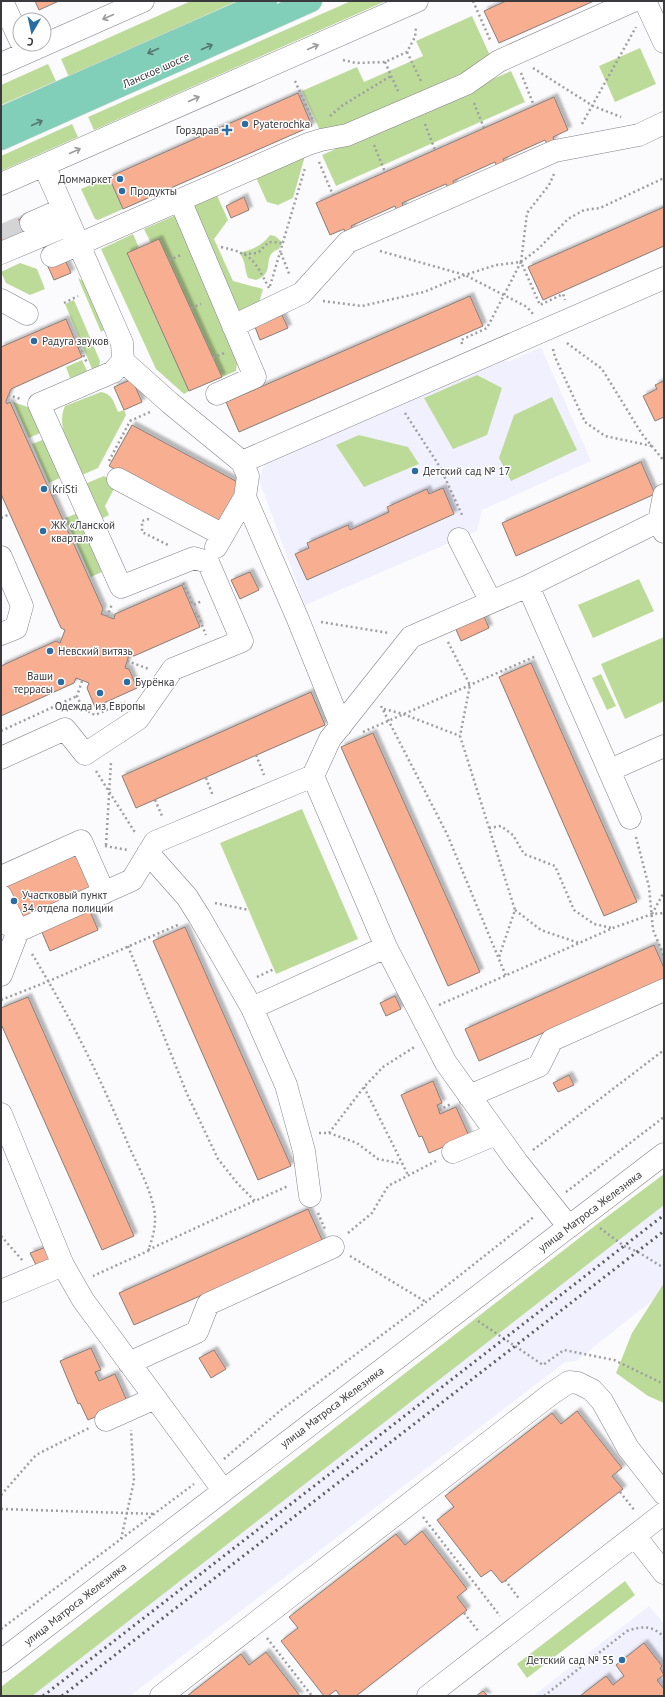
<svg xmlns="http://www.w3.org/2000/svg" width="665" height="1697" font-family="'PT Sans',sans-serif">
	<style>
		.built { fill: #f1f0fe }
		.green { fill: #bcdb99 }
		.building { fill: #f8ae90; stroke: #877e7a; filter: url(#shadow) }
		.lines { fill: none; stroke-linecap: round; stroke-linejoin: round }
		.minor-tunnel { stroke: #d4d4d7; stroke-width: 22; stroke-dasharray: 22 11; stroke-linecap: butt }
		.minor-casing { stroke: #81818a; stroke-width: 23 }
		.major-casing { stroke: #d8d8d8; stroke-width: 23 }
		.path { stroke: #9e9ea1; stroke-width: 2.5; stroke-dasharray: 2 3; stroke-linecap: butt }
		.minor { stroke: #fff; stroke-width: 22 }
		.major { stroke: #82cfb9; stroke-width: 22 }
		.rail { stroke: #5f5f63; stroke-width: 3; stroke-dasharray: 2 4; stroke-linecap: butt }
		.oneway { stroke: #9c9c9e }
		.oneway2 { stroke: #57766f }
		.poi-dot { fill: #2a6da2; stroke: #fff; stroke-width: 1.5 }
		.labels { text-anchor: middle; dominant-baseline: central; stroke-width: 3; stroke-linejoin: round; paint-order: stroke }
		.street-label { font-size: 11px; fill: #3a3a3e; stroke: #fff }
		.poi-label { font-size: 11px; fill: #3a3a3e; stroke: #fff; text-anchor: start }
	</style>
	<defs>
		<filter id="shadow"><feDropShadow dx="3.5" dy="-3.5" stdDeviation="1" flood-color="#0004"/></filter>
	</defs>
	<rect width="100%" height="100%" fill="#fbfbfd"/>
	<path class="built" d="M 541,347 L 591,461 L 482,510 L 477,531 L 305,605 L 259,480 L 265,462 L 498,357 L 508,362 Z
		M 664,1181 L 664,1291 L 576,1361 L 565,1362 L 130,1696 L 1,1696 Z
		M 649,1606 L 664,1624 L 664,1696 L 533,1696 Z"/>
	<path class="green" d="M 191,1 L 237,1 L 69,77 L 61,59 Z
		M 351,1 L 386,1 L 94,130 L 88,117 Z
		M 472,16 L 492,60 L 322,135 L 302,91 L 357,67 L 364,82 L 423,56 L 416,41 Z
		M 640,48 L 656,84 L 615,102 L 599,66 Z
		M 48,64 L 56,81 L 1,105 L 1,85 Z
		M 511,71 L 525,102 L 336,186 L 322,155 Z
		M 72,124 L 78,137 L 1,171 L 1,156 Z
		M 307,149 L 293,198 L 278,205 L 267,202 L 254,173 Z
		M 109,177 L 123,209 L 98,220 L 95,219 L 81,189 Z
		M 215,191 L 228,220 L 214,239 L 233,281 L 263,289 L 257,310 L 234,319 L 185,203 Z
		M 176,215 L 238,356 L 236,371 L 222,377 L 159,239 L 151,243 L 144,229 Z
		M 133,234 L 139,248 L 127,254 L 189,391 L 184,394 L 156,369 L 101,249 Z
		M 270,235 L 275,236 L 282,242 L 279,249 C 260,255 277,273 256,280 L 248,278 C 244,269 246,260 239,253 C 251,250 262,246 270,235 Z
		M 20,263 L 37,269 L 45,289 L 30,295 L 6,283 L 1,272 Z
		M 78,278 L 83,281 L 106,329 L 101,332 Z
		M 74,300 L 100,361 L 99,366 L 92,369 L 65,304 Z
		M 82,360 L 87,371 L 70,378 L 66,367 Z
		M 477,375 L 502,388 L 487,435 L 453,449 L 424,398 Z
		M 101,392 C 112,394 114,402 118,412 L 124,410 L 126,415 L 98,468 L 82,475 C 73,455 55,427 65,406 Z
		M 552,397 L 577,450 L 511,481 L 499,458 L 514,415 Z
		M 13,402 L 31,408 L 42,432 L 29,438 Z
		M 359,435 L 408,447 L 419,464 L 364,487 L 336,445 Z
		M 45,439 L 62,477 L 49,483 L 32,444 Z
		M 104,476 L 117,483 L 105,506 L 109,515 L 101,519 L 85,484 Z
		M 78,513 L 104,571 L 91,577 L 65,518 Z
		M 639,579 L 654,611 L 593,638 L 578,605 Z
		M 664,637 L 664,701 L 625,719 L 601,664 Z
		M 601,674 L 616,706 L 607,710 L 592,678 Z
		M 302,809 L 358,939 L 276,974 L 220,843 Z
		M 664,1174 L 664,1205 L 32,1696 L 1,1696 L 1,1687 L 596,1225 Z
		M 664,1283 L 664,1403 L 648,1396 L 616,1373 L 632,1333 Z
		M 625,1581 L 635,1595 L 527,1678 L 517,1664 Z"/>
	<path class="building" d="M 35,1 L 59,1 L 39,10 Z
		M 506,1 L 594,1 L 499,43 L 484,11 Z
		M 298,93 L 312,126 L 123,209 L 109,177 Z
		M 554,97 L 568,130 L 553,137 L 554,141 L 547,144 L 545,140 L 503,159 L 505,163 L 497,167 L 495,162 L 453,181 L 455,185 L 448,188 L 446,184 L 402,203 L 404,208 L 397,211 L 395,206 L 351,226 L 353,230 L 345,233 L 344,229 L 330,235 L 316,203 Z
		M 244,197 L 249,210 L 231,218 L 226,206 Z
		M 664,207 L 664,246 L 543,300 L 528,267 Z
		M 27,216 L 34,231 L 1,244 L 1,228 Z
		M 159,239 L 222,377 L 189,391 L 127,253 Z
		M 59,246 L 71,273 L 54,280 L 42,253 Z
		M 470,296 L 483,326 L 239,432 L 226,402 Z
		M 282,315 L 288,328 L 260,340 L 255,327 Z
		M 66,319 L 82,357 L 11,389 L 6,401 L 6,402 L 7,404 L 10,402 L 18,420 L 103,609 L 101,614 L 114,619 L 115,614 L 182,585 L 200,627 L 134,656 L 129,655 L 125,668 L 129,669 L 137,688 L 95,707 L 87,688 L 89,683 L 76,678 L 74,683 L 1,716 L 1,666 L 56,641 L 60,643 L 65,630 L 61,628 L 1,494 L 1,347 Z
		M 132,379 L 142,402 L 124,410 L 114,387 Z
		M 664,381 L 664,417 L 655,421 L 643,396 L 657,389 L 655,385 Z
		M 132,425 L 241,484 L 219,525 L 109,466 Z
		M 641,462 L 655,494 L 516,556 L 502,523 Z
		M 443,488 L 454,514 L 307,580 L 295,554 L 309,548 L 307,543 L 348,525 L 350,530 L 389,512 L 387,507 L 427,489 L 429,494 Z
		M 250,572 L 259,590 L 240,599 L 231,580 Z
		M 482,612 L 489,628 L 461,641 L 454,625 Z
		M 531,663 L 637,902 L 604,916 L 499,677 Z
		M 311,692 L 325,725 L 136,808 L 122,776 Z
		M 373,733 L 480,972 L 448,986 L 341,747 Z
		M 77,853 L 92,887 L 22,919 L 6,884 Z
		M 89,909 L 98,930 L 50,951 L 41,930 Z
		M 185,927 L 291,1166 L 258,1180 L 153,941 Z
		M 654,945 L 664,968 L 664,980 L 479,1061 L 465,1029 Z
		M 395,996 L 401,1009 L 386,1016 L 380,1003 Z
		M 28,997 L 134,1236 L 102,1250 L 1,1024 L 1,1008 Z
		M 569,1075 L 574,1085 L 558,1092 L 553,1083 Z
		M 433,1081 L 442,1103 L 437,1105 L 440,1114 L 456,1107 L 469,1136 L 429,1153 L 422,1136 L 419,1137 L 401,1095 Z
		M 308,1209 L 323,1242 L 134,1325 L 119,1293 Z
		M 46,1247 L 51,1258 L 36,1265 L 30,1253 Z
		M 91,1348 L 101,1370 L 95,1372 L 99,1381 L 115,1374 L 128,1403 L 88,1420 L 80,1403 L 78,1404 L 60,1361 Z
		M 214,1350 L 226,1369 L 211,1378 L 199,1358 Z
		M 577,1411 L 622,1468 L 612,1476 L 623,1489 L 502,1583 L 491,1570 L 481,1577 L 437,1520 L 454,1507 L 445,1496 L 552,1413 L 561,1424 Z
		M 422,1531 L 467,1589 L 457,1597 L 467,1610 L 356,1696 L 340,1696 L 336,1690 L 328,1696 L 324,1696 L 281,1641 L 298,1628 L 289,1617 L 396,1534 L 405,1545 Z
		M 644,1643 L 662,1666 L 660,1668 L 664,1675 L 657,1680 L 664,1689 L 664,1696 L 580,1696 L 606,1676 L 613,1685 L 624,1676 L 616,1665 Z
		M 266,1652 L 300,1696 L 187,1696 L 241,1654 L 249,1665 Z
		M 483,1691 L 488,1696 L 476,1696 Z"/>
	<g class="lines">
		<path class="minor-tunnel" d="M 1,236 L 31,223"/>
		<g class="minor-casing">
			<path id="minor" d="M 2,1 L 20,40
				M 645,1 L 664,42
				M 1,64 L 143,1
				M 1,184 L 417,1
				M 180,200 L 255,377 L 217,394
				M 31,223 L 63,209
				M 1,253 L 70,224
				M 52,256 L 308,144 L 321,140 L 347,135 L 466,84 L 499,61 L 633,1
				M 1,300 L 27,314
				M 233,326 L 302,293 L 348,242 L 555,151 L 639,135 L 664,123
				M 123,361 L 170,403 L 242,462 L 248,476 L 245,497 L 297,617 L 341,726
				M 242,462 L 664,278
				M 118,479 L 223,535
				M 664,495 L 659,521 L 664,532
				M 459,539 L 491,602
				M 216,547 L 245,497
				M 1,557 L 22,606 L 16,628 L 1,634
				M 528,586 L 411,637 L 330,739 L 313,776 L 386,947 L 446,1063 L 517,1162 L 569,1227
				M 1,758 L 65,729 L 85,754 L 138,719 L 173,669 L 242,641 L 208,562 L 194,558 L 121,587 L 39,404 L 113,372 L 123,361 L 122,343 L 44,165
				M 610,770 L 664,746
				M 630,818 L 528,586 L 659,521
				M 148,853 L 187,897 L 199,916 L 252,1008 L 286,1085 L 304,1151 L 310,1196
				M 1,877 L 81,841 L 104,893
				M 1,896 L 18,931 L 1,975
				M 1,920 L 18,931 L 132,880 L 155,842 L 313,776
				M 252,1008 L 386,947
				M 469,1096 L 539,1066 L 552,1040 L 664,990
				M 1,1114 L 63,1265 L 83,1300 L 223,1490
				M 453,1152 L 496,1134
				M 1,1291 L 63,1265
				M 129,1363 L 197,1332 L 208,1304 L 333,1247
				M 106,1420 L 155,1398
				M 635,1536 L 664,1573
				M 1,1661 L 664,1154
				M 161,1696 L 551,1394 L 569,1382 L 578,1383 L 592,1390 L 602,1401 L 628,1448 L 664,1494
				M 428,1696 L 664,1513"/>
		</g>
		<g class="major-casing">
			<path id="major" d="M 1,118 L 266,1
				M 1,139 L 311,1"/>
		</g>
		<path class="path" d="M 473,1 L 491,42
			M 407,52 L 421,81
			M 343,60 L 356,63 L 385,62 L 407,52 L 415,37 L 416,27
			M 385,62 L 398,91
			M 533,68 L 593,106 L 621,117
			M 521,73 L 534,106
			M 295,81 L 313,121
			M 474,103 L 484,128
			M 330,116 L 343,105 L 391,76
			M 425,124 L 435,150
			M 582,124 L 636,27
			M 374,145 L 385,172
			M 319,162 L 333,195
			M 554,174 L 549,185 L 527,213 L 521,262 L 540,305 L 563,294 L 565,300
			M 221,247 C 253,254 254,260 269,288
			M 380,251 L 465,275 L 527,307 L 533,314
			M 281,253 L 290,276
			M 244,254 L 258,253 C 268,243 268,239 283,244
			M 169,260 L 181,255
			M 270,286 L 305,168
			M 323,301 L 362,306 L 424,292 L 465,275 L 496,265 L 521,262 L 538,249 L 568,219 L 584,210 L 600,208 L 664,178
			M 64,303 L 78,296
			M 191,308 L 201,304
			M 567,343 L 602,369 L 642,434 L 664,461
			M 462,344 L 461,340 L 487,328 L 521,262
			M 79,346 L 87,363
			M 553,349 L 555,357 L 585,422 L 605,436 L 652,446
			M 213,358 L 224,353
			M 8,395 L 21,399
			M 405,413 L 440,467 L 463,517
			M 109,461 L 130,421 L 150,412
			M 52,496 L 57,493
			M 1,518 L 10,514
			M 149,519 L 142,521 L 142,532 L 170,546
			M 183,583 L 193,605 L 202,601
			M 195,614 L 197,613 L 206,635
			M 107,617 L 112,604
			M 321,622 L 389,633
			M 448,642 L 470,685 L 460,736 L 515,910 L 499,957
			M 127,661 L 149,669
			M 82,681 L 77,696 C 81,706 86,711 95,715 L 125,702
			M 381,706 L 447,834 L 506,976
			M 384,709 L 403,714 L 460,736
			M 1,731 L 77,696
			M 363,732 L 536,656
			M 256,755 L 264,775
			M 96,771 L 136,834
			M 206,778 L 213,796
			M 155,800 L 163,818
			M 489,828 L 501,826 L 513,835 L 524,854 L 555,866 L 574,910 L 594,924 L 612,928
			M 636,837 L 649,887 L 653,930 L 664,956
			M 106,845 L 111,762
			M 105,846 L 128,850
			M 215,903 L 249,910
			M 515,910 L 541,930 L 579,943
			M 652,914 L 664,892
			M 128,946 L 187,1094 L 218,1159 L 238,1184 L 255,1201 L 288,1186
			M 32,954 C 69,1014 101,1079 128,1144 C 137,1165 150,1187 154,1209 C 157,1224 153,1237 148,1251 L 93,1276
			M 257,977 L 274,969
			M 1,1000 L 49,981 L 180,924
			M 439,1005 L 613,928 L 652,914 L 664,913
			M 364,1087 L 408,1175
			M 439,1110 L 451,1104
			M 319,1133 L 329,1133 L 357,1143 L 378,1159 L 403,1164
			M 329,1133 L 364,1087 L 383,1067 L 416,1046
			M 533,1150 L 664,1050
			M 566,1192 L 664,1117
			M 318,1213 L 325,1229
			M 600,1228 L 624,1246 L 638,1252 L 664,1268
			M 348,1233 L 372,1213 L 388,1186 L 436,1161
			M 1,1236 L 23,1261
			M 148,1250 L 254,1201
			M 350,1256 L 426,1302
			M 478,1321 L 543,1365 L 564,1350 L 614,1360 L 664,1384
			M 224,1459 L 281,1410 L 426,1302 L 535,1216
			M 620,1492 L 635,1511
			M 1,1495 L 36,1455 L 89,1428
			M 1,1509 L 156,1514
			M 423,1517 L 500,1616
			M 121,1539 L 134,1481 L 131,1430
			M 505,1580 L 520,1600
			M 464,1613 L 479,1632
			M 1,1629 L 194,1484
			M 267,1638 L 312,1696
			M 544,1696 L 627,1631 C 642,1626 652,1625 664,1637"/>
		<use href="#minor" class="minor"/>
		<use href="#major" class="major"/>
		<path class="rail" d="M 43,1696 L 664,1215
			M 62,1696 L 664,1231"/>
	</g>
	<defs><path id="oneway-shaft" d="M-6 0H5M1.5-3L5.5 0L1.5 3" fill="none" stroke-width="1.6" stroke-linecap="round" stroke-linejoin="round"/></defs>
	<g class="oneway">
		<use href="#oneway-shaft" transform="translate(108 17) rotate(156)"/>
		<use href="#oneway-shaft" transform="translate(313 47) rotate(-24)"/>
		<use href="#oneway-shaft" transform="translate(194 99) rotate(-24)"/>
		<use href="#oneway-shaft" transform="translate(75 151) rotate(-24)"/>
	</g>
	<g class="oneway2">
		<use href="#oneway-shaft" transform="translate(207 47) rotate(-24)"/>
		<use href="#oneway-shaft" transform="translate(153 51) rotate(156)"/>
		<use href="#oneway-shaft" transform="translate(37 123) rotate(-24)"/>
	</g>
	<g class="poi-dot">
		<circle cx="245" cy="124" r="4"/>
		<path d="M225 124h4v4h4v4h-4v4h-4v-4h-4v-4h4z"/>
		<circle cx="120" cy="179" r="4"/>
		<circle cx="122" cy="191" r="4"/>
		<circle cx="34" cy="341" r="4"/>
		<circle cx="415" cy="471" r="4"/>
		<circle cx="44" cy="489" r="4"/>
		<circle cx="43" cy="531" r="4"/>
		<circle cx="50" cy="651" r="4"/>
		<circle cx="61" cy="682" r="4"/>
		<circle cx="127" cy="682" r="4"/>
		<circle cx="100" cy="693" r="4"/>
		<circle cx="14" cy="901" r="4"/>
		<circle cx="622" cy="1660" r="4"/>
	</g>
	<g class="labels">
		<g class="street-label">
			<text transform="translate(156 70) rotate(-24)">Ланское шоссе</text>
			<text transform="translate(590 1211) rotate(-37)">улица Матроса Железняка</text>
			<text transform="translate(332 1407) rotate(-37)">улица Матроса Железняка</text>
			<text transform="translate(75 1604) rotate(-38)">улица Матроса Железняка</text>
		</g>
		<g class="poi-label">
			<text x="253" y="124">Pyaterochka</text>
			<text x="219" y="130" text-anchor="end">Горздрав</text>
			<text x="112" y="179" text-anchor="end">Доммаркет</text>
			<text x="130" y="191">Продукты</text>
			<text x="42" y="341">Радуга звуков</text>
			<text x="423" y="471">Детский сад № 17</text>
			<text x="52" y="489">KriSti</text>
			<text x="51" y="525">ЖК «Ланской<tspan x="51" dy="13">квартал»</tspan></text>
			<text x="58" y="651">Невский витязь</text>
			<text x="53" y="676" text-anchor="end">Ваши<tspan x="53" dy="13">террасы</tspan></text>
			<text x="135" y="682">Бурёнка</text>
			<text x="100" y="706" text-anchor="middle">Одежда из Европы</text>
			<text x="22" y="895">Участковый пункт<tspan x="22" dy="13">34 отдела полиции</tspan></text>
			<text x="614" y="1660" text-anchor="end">Детский сад № 55</text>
		</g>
	</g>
	<rect width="665" height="1697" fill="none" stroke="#3a3a3e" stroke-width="4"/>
	<g transform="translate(32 32) rotate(189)"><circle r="19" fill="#ffffff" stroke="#b0b0b2"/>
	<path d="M0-3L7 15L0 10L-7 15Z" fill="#2a6da2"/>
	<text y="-6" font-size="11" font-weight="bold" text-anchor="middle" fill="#3a3a3e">С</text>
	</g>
</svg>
